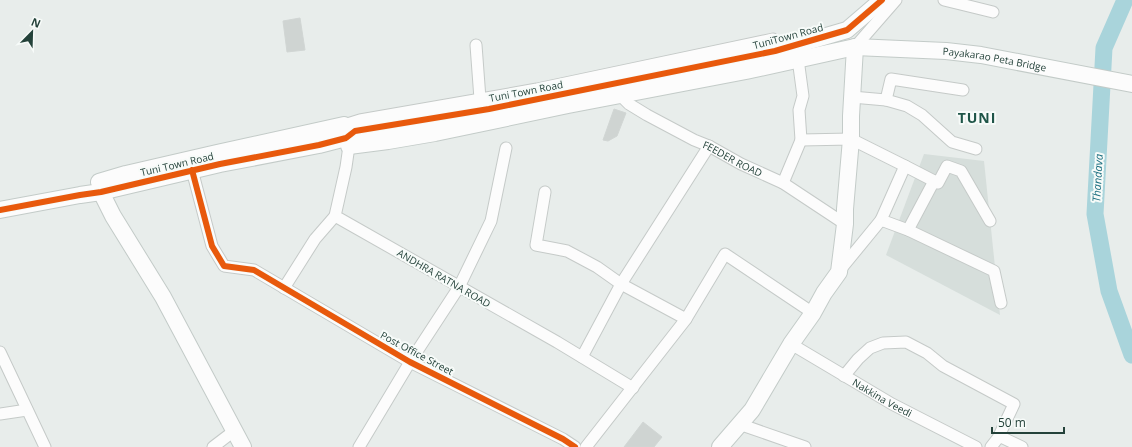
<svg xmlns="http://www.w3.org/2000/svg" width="1132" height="447" font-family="'Open Sans',sans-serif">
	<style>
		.built { fill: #d6dedb }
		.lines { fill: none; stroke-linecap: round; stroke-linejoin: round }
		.river { stroke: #a9d4db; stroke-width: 17 }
		.building { fill: #cfd4d2; stroke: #d1d6d4 }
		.street-casing { stroke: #c5cac8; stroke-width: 13 }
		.secondary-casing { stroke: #c3cbc8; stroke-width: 18 }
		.street { stroke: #fcfcfc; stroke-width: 11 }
		.secondary { stroke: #fcfcfc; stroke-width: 16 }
		.cycleway-casing { stroke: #f7fbf9; stroke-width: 8 }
		.cycleway { stroke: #e8590c; stroke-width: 6 }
		.labels { text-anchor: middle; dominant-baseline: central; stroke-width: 4; stroke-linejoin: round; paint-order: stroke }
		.street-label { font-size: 10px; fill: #24423a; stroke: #f7fbf9 }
		.water-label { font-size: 11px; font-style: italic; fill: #1c6f80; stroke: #f7fbf9 }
		.district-label { font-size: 14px; font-weight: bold; letter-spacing: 1px; fill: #1f5548; stroke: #f7fbf9 }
	</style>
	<rect width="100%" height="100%" fill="#e8edeb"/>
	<path class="built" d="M 924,154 L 984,161 L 1000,315 L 886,255 Z"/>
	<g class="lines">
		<path class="river" d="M 1125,0 L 1104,48 L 1095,214 L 1109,291 L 1132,355"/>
	</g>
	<path class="building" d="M 300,18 L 305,50 L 287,52 L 283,21 Z
		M 614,109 L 626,113 L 617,136 L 608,141 L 603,140 Z
		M 643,422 L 662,437 L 654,447 L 624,447 Z"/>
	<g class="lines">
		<g class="street-casing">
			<g id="street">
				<path d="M 944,0 L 993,12"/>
				<path d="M 476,45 L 480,99"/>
				<path d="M 855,47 L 896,0"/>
				<path d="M 798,59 L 803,96 L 799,110 L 801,140 L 851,139 L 905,166"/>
				<path d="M 963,90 L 891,79 L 886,100 L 907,106 L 922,115 L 952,142 L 976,149"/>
				<path id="s1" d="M 620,95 L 629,104 L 647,115 L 694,140 L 709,146 L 741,164 L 783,183 L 845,224"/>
				<path d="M 852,97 L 886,100"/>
				<path d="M 192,170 L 212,246 L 224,266 L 254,270 L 410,362 L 563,439 L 575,447"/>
				<path d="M 783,183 L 801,140"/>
				<path d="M 545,192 L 536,245 L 567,251 L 597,267 L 621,284 L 686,319 L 586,447"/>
				<path d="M 990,221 L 961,171 L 947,166 L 938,183 L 905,166 L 881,220 L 908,230 L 994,271 L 1001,303"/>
				<path d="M 908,230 L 934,181"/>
				<path d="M 840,270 L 881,220"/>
				<path d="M 284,288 L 315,239 L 335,216"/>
				<path d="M 686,319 L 725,254 L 813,313"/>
				<path id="s2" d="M 791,344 L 892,404 L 976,447"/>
				<path d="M 0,352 L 45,447"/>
				<path d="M 582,357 L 621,284 L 709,146"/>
				<path d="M 844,376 L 858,359 L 870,348 L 883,343 L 906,342 L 927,353 L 943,366 L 1014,404 L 998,438 L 991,447"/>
				<path d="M 633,388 L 557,342 L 335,216 L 346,167 L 349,146 L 344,125 L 360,120 L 537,89 L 773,39"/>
				<path d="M 0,414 L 27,410"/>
				<path d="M 739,424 L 805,447"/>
				<path d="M 999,436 L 1022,447"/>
				<path d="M 213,447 L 234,431"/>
				<path d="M 359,447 L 410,362 L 459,287 L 491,221 L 506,148"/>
			</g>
		</g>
		<g class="secondary-casing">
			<g id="secondary">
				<path id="s3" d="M 349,146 L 388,141 L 435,133 L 568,105 L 746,71 L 855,47 L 946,51 L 981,55 L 1132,84"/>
				<path d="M 99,182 L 126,174 L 217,153 L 344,125 L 355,131"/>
				<path d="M 101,192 L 113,216 L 163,297 L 243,447"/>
				<path d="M 0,210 L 80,195 L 101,192 L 220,164 L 319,145 L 346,138 L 355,131 L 489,109 L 775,51 L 847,30 L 882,0"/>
				<path d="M 720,447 L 752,410 L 791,344 L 813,313 L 824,293 L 839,272 L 845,224 L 845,209 L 851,139 L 851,116 L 855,47"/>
			</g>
		</g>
		<use href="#street" class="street"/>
		<use href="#secondary" class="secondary"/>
		<g class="cycleway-casing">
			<path id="cycleway" d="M 192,170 L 212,246 L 224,266 L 254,270 L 410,362 L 563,439 L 575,447
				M 0,210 L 80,195 L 101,192 L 220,164 L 319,145 L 346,138 L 355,131 L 489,109 L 775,51 L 847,30 L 882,0"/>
		</g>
		<use href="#cycleway" class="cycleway"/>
	</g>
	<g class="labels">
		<g class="street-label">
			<text transform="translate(788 36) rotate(-15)">TuniTown Road</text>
			<text stroke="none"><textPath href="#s3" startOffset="656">Payakarao Peta Bridge</textPath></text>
			<text transform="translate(526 91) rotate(-11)">Tuni Town Road</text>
			<text stroke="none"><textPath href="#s1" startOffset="130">FEEDER ROAD</textPath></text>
			<text transform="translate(177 164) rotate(-13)">Tuni Town Road</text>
			<text transform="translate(444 278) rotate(30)">ANDHRA RATNA ROAD</text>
			<text transform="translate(417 353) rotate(28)">Post Office Street</text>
			<text stroke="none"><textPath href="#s2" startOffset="106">Nakkina Veedi</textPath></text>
		</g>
		<g class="water-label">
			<text transform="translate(1097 178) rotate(-87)">Thandava</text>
		</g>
		<g class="district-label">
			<text x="977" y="117">TUNI</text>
		</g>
	</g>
	<g transform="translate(32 32) rotate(23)" stroke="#f7fbf9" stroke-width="3" paint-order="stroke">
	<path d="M0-3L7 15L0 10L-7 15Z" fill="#24423a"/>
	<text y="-6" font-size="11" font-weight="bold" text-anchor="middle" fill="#24423a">N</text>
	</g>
	<path d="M992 427v6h72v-6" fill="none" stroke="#24423a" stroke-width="2"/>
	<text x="998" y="427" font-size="12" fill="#24423a" stroke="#f7fbf9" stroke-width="3" paint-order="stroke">50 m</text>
</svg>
